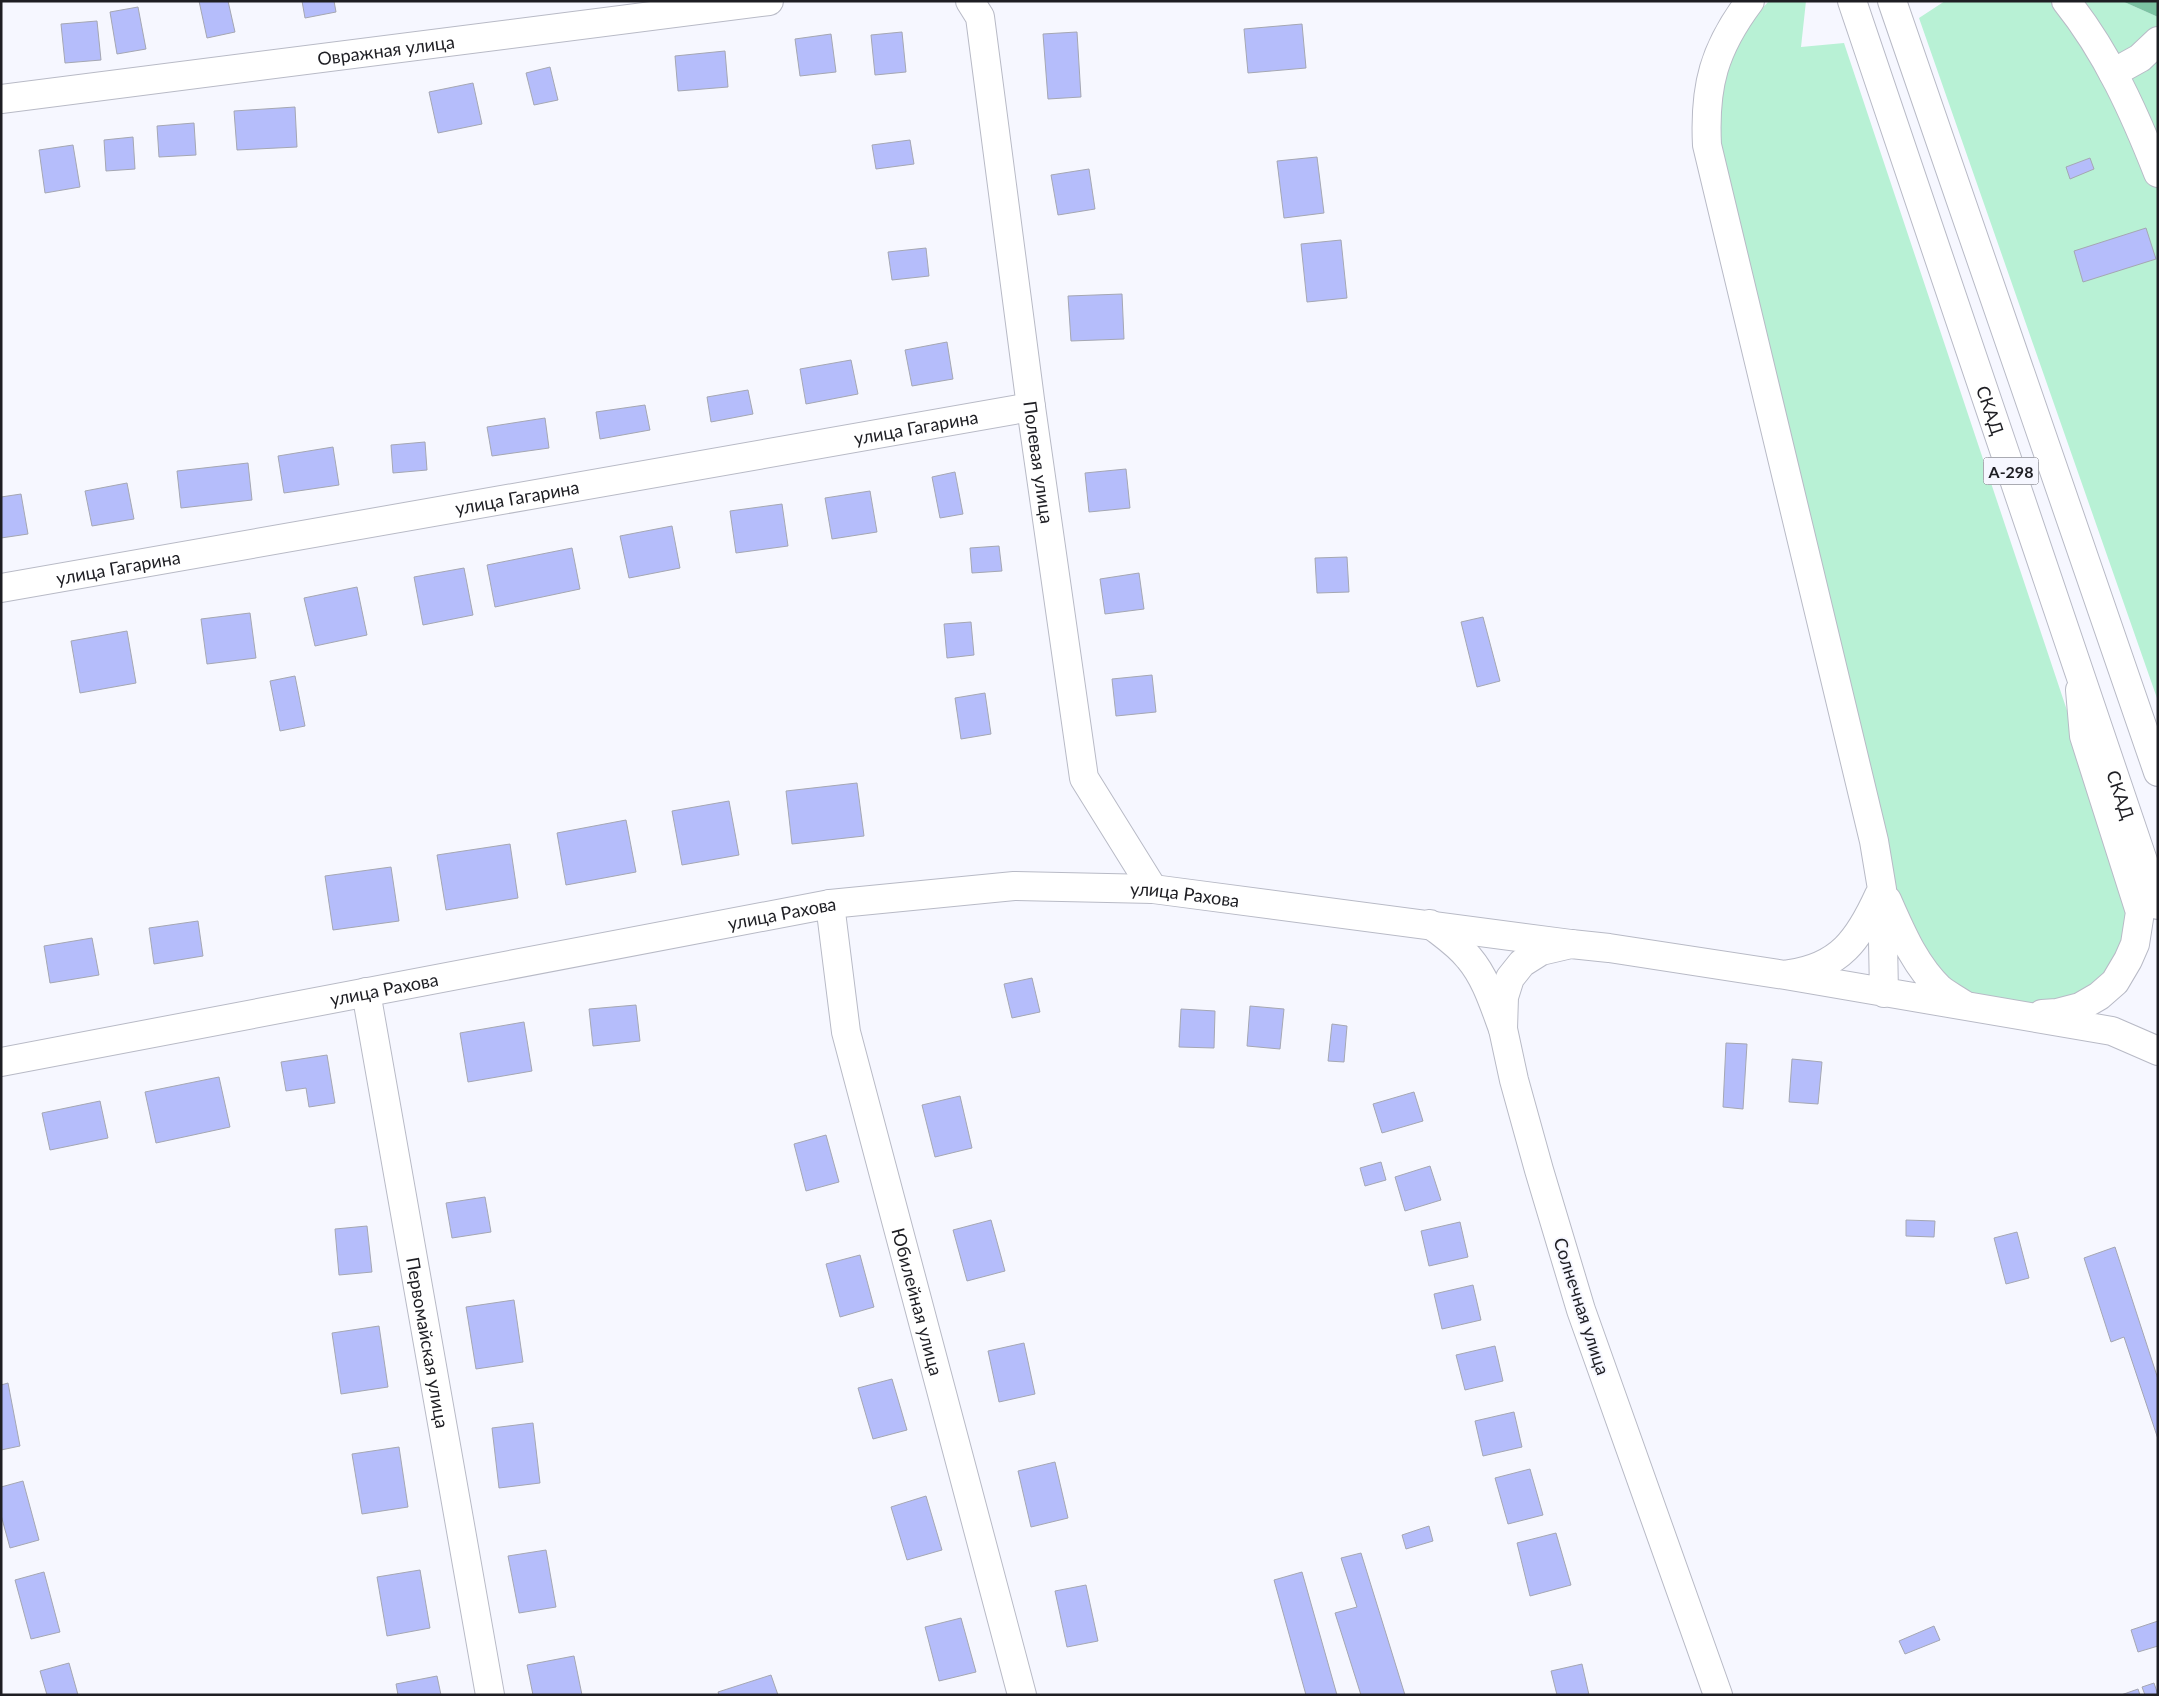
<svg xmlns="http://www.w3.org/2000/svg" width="2159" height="1696" font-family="Lato,sans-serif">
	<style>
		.green { fill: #b8f1d5 }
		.forest { fill: #7cc4a3 }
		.building { fill: #b5bdfb; stroke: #a5a7b2 }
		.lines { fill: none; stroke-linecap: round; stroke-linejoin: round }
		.minor-casing { stroke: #b8bac6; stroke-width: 30 }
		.major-casing { stroke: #b8bac6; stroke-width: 30 }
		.highway-casing { stroke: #b8bac6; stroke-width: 30 }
		.minor { stroke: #fff; stroke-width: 28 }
		.major { stroke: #fff; stroke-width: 28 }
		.highway { stroke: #fff; stroke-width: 28 }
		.labels { text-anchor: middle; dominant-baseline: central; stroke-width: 4; stroke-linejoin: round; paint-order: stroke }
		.shield { fill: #f6f7ff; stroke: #5f5f65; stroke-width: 1 }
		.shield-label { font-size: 16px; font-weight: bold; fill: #1e1e23 }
		.street-label { font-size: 18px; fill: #1e1e23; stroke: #f6f7ff }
	</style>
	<rect width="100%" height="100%" fill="#f6f7ff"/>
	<path class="green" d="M 1769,1 L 1806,1 L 1801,47 L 1844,43 L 2129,896 L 2126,942 L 2095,989 L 2041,1006 L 1973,997 L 1946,981 L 1902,911 L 1728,193 C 1715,118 1712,60 1769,1 Z
		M 1945,1 L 2122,1 L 2158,17 L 2158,701 L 1919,18 Z"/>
	<path class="forest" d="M 2122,1 L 2158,1 L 2158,17 Z"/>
	<path class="building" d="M 199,1 L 228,1 L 235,32 L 207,38 Z
		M 302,1 L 334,1 L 336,12 L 305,18 Z
		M 138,7 L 146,49 L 117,54 L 110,12 Z
		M 97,21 L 101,60 L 65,63 L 61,24 Z
		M 1302,24 L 1306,68 L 1248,73 L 1244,29 Z
		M 902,32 L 906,72 L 875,75 L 871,35 Z
		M 1077,32 L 1081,97 L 1048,99 L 1043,34 Z
		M 831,34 L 836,72 L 800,76 L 795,39 Z
		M 725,51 L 728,87 L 678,91 L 675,56 Z
		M 550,67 L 558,100 L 534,105 L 526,73 Z
		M 473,83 L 482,124 L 438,133 L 429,92 Z
		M 295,107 L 297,147 L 237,150 L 234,111 Z
		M 194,123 L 196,155 L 159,157 L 157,126 Z
		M 133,137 L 135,169 L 106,171 L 104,140 Z
		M 910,140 L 914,164 L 876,169 L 872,145 Z
		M 73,145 L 80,187 L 45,193 L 39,150 Z
		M 1317,157 L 1324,213 L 1284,218 L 1277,161 Z
		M 2090,158 L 2094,169 L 2070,179 L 2066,167 Z
		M 1089,169 L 1095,209 L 1058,215 L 1051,175 Z
		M 2146,228 L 2156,259 L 2083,282 L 2074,251 Z
		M 1341,240 L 1347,298 L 1307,302 L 1301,244 Z
		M 926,248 L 929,276 L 892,280 L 888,252 Z
		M 1122,294 L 1124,339 L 1071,341 L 1068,296 Z
		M 947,342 L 953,379 L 912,386 L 905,350 Z
		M 851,360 L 858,394 L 806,404 L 800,369 Z
		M 748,390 L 753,414 L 711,422 L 707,397 Z
		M 645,405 L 650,430 L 600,439 L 596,412 Z
		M 545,418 L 549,448 L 492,456 L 487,427 Z
		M 425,442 L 427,470 L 393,473 L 391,445 Z
		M 333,447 L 339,485 L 284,493 L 278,456 Z
		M 248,463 L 252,500 L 181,508 L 177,471 Z
		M 1126,469 L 1130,508 L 1089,512 L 1085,473 Z
		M 955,472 L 963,514 L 940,518 L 932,477 Z
		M 127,483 L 134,519 L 92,526 L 85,491 Z
		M 870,491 L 877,532 L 832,539 L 825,498 Z
		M 21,494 L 28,534 L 1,538 L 1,497 Z
		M 782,504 L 788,546 L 736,553 L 730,511 Z
		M 672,526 L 680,568 L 629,578 L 620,536 Z
		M 999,546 L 1002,571 L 972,573 L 970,548 Z
		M 572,548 L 580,589 L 495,607 L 487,565 Z
		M 1347,557 L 1349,592 L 1317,593 L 1315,558 Z
		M 464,568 L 473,615 L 423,625 L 414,577 Z
		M 1139,573 L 1144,609 L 1105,614 L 1100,579 Z
		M 357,587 L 367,635 L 315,646 L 304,598 Z
		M 250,613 L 256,658 L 207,664 L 201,619 Z
		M 1483,617 L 1500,681 L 1477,687 L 1461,622 Z
		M 971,622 L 974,655 L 947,658 L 944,624 Z
		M 127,631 L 136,683 L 80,693 L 71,641 Z
		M 1152,675 L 1156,712 L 1116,716 L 1112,679 Z
		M 295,676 L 305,726 L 280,731 L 270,681 Z
		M 985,693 L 991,734 L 961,739 L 955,698 Z
		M 857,783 L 864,836 L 792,844 L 786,791 Z
		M 729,801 L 739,855 L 682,865 L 672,811 Z
		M 626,820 L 636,872 L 566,885 L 557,833 Z
		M 510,844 L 518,898 L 446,910 L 437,855 Z
		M 391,867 L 399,921 L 333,930 L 325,876 Z
		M 198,921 L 203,956 L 154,964 L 149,928 Z
		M 92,938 L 99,975 L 50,983 L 44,946 Z
		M 1032,978 L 1040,1012 L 1012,1018 L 1004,984 Z
		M 636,1005 L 640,1041 L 593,1046 L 589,1009 Z
		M 1250,1006 L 1284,1009 L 1280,1049 L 1247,1046 Z
		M 1181,1009 L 1215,1011 L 1214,1048 L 1179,1047 Z
		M 524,1022 L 532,1071 L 468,1082 L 460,1033 Z
		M 1332,1024 L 1347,1026 L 1344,1062 L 1328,1061 Z
		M 1726,1043 L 1747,1044 L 1743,1109 L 1723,1107 Z
		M 327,1055 L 335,1103 L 309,1107 L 306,1088 L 286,1091 L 281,1062 Z
		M 1792,1059 L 1822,1062 L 1818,1104 L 1789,1102 Z
		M 219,1077 L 230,1127 L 156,1143 L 145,1092 Z
		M 1414,1092 L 1423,1121 L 1382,1133 L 1373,1104 Z
		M 960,1096 L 972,1148 L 935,1157 L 922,1105 Z
		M 100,1101 L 108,1138 L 50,1150 L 42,1113 Z
		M 826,1135 L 839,1182 L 806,1191 L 794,1144 Z
		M 1381,1162 L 1386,1180 L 1365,1186 L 1360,1168 Z
		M 1430,1166 L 1441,1200 L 1405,1211 L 1395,1177 Z
		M 485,1197 L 491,1232 L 452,1238 L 446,1203 Z
		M 991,1220 L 1005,1271 L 967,1281 L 953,1230 Z
		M 1906,1220 L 1935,1221 L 1934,1237 L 1906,1236 Z
		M 1460,1222 L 1468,1257 L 1429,1266 L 1421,1231 Z
		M 367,1226 L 372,1272 L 339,1275 L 335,1229 Z
		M 2017,1232 L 2029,1278 L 2006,1284 L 1994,1238 Z
		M 2115,1247 L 2158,1379 L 2158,1439 L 2124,1337 L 2111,1342 L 2084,1258 Z
		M 860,1255 L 874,1307 L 840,1317 L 826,1264 Z
		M 1473,1285 L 1481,1320 L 1442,1329 L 1434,1294 Z
		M 514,1300 L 523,1362 L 476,1369 L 466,1307 Z
		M 379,1326 L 388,1387 L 341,1394 L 332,1333 Z
		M 1024,1343 L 1035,1394 L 999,1402 L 988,1351 Z
		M 1495,1346 L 1503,1381 L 1465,1390 L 1456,1355 Z
		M 892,1379 L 907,1430 L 873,1439 L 858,1388 Z
		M 8,1383 L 20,1446 L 1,1450 L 1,1385 Z
		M 1514,1412 L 1522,1447 L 1483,1456 L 1475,1421 Z
		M 533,1423 L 540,1483 L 499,1488 L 492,1428 Z
		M 399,1447 L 408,1507 L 362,1514 L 352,1454 Z
		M 1055,1462 L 1068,1518 L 1031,1527 L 1018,1471 Z
		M 1530,1469 L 1543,1515 L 1508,1524 L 1495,1478 Z
		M 23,1481 L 39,1540 L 10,1548 L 1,1515 L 1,1487 Z
		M 926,1496 L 942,1550 L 907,1560 L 891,1507 Z
		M 1429,1526 L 1433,1541 L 1406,1549 L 1402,1535 Z
		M 1556,1533 L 1571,1585 L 1530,1596 L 1517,1543 Z
		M 546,1550 L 556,1607 L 519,1613 L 508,1556 Z
		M 1361,1553 L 1405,1695 L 1361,1695 L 1335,1613 L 1357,1607 L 1341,1558 Z
		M 420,1570 L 430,1628 L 387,1636 L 377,1577 Z
		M 44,1572 L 60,1632 L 31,1639 L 15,1580 Z
		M 1302,1572 L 1337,1695 L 1306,1695 L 1274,1580 Z
		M 1086,1585 L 1098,1641 L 1067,1647 L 1055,1591 Z
		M 961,1618 L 976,1672 L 939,1681 L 925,1627 Z
		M 2158,1621 L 2158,1646 L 2138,1652 L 2131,1630 Z
		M 1934,1626 L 1940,1640 L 1905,1654 L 1899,1641 Z
		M 574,1656 L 582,1695 L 533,1695 L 527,1665 Z
		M 69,1663 L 78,1695 L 47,1695 L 40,1671 Z
		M 1582,1664 L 1589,1695 L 1557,1695 L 1551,1671 Z
		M 771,1675 L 778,1695 L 719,1695 L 718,1692 Z
		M 437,1676 L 441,1695 L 398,1695 L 396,1684 Z
		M 2154,1683 L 2158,1695 L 2145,1695 L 2142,1687 Z
		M 2138,1689 L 2140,1695 L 2121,1695 Z"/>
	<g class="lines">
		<g class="minor-casing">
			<g id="minor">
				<path id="s1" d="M 970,1 L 980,17 L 1031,407 L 1084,778 L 1153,889"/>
				<path d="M 2113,73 L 2140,58 L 2158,41"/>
				<path id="s2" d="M 1,99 L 769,1"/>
				<path id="s3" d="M 1,588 L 1031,407"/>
				<path id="s4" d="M 830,904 L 846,1032 L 1022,1695"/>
				<path d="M 1430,924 C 1444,935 1458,944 1469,958 C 1486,978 1494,1005 1503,1029"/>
				<path id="s5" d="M 366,992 L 490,1695"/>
				<path id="s6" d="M 1,1062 L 830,904 L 1014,886 L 1153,889 L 1571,944"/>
			</g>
		</g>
		<g class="major-casing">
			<path id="major" d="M 1750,1 C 1714,49 1704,86 1707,145 L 1874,841 L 1882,889 L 1884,993
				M 2066,1 C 2107,52 2134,112 2158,173
				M 1887,900 C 1901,931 1914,964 1940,989 C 1947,995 1956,999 1963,1004
				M 1789,974 C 1840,967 1859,939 1879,895
				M 2042,1014 L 2057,1013 L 2080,1007 L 2099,996 L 2115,982 L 2128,960 L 2135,944 L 2140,912 L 2084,736 L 2080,690
				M 1718,1695 L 1581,1310 L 1539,1170 L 1514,1080 L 1503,1029 L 1504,997 L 1510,978 L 1522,963 L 1541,951 L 1571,944 L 1609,948 L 1785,975 L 2112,1031 L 2158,1051"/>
		</g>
		<g class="highway-casing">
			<g id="highway">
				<path id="s7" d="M 1852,1 L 2158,905"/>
				<path d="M 1892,1 L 2158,772"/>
			</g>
		</g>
		<use href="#minor" class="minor"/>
		<use href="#major" class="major"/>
		<use href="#highway" class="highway"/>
	</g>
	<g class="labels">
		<rect class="shield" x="1983.5" y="457.5" width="55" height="27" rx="4"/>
		<g class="shield-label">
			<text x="2011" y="471">А-298</text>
		</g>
		<g class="street-label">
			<text stroke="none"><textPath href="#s2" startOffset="388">Овражная улица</textPath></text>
			<text stroke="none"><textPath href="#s7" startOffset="432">СКАД</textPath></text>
			<text stroke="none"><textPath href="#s3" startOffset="929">улица Гагарина</textPath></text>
			<text stroke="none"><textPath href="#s1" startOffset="468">Полевая улица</textPath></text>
			<text stroke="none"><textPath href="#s3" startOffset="524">улица Гагарина</textPath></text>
			<text stroke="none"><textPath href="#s3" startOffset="119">улица Гагарина</textPath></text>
			<text stroke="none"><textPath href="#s7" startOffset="838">СКАД</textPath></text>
			<text stroke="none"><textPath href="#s6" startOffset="1200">улица Рахова</textPath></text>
			<text stroke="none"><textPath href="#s6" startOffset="795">улица Рахова</textPath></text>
			<text stroke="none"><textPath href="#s6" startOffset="390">улица Рахова</textPath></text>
			<text stroke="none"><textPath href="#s4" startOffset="408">Юбилейная улица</textPath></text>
			<text transform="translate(1582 1306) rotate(72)">Солнечная улица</text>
			<text stroke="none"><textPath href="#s5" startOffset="356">Первомайская улица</textPath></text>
		</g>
	</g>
	<rect width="2159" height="1696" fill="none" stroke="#1e1e23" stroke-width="5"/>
</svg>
